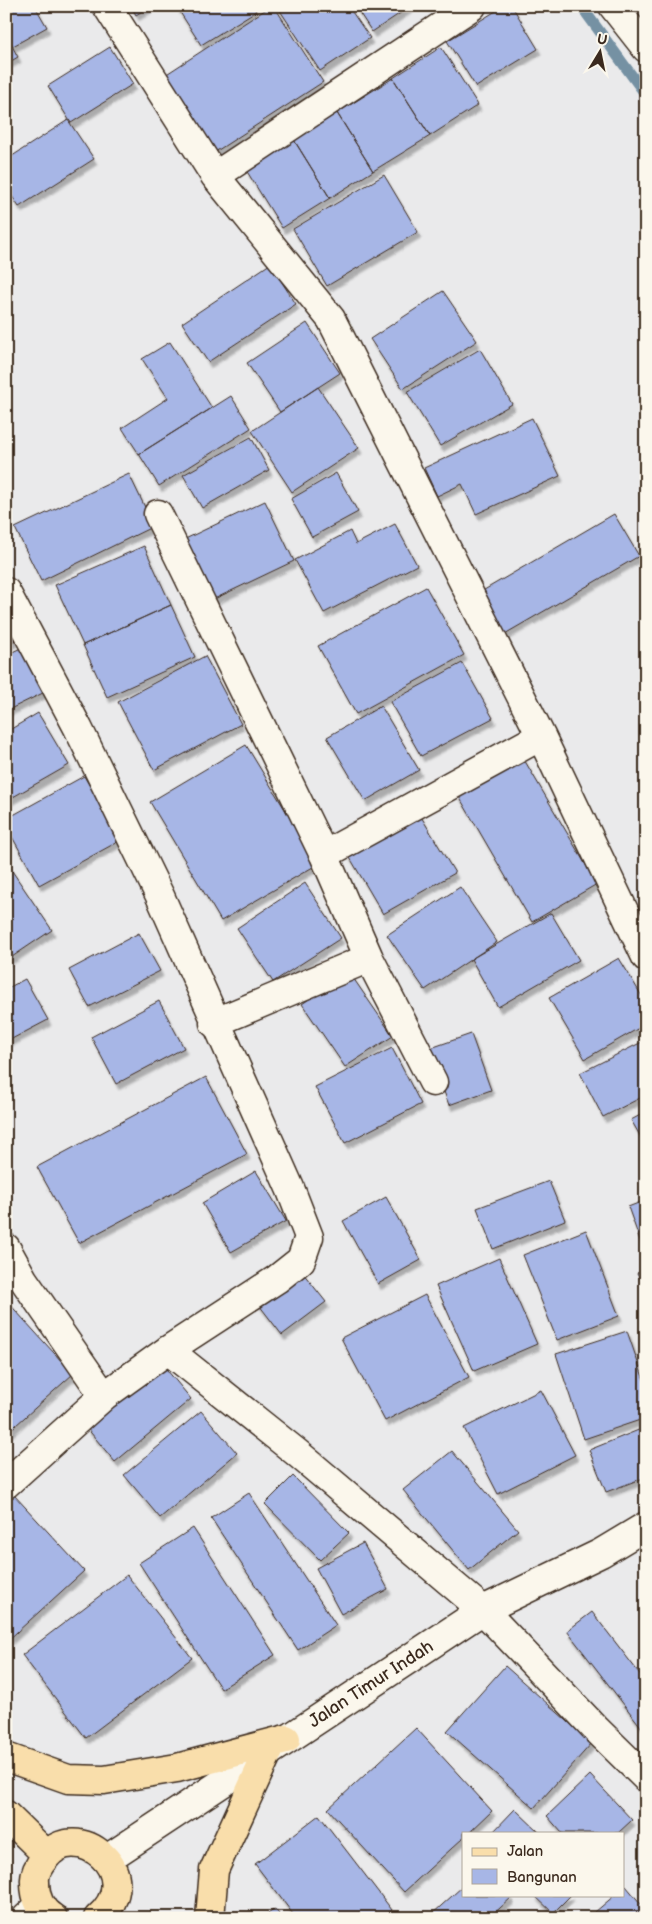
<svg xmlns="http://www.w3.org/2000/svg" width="652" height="1924" font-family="'Balsamiq Sans',sans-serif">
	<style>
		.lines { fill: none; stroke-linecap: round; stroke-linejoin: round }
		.stream { stroke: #7591a3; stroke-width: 11 }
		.building { fill: #a7b6e6; stroke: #3b2a1e; filter: url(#shadow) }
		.street-casing { stroke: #3b2a1e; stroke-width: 31 }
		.secondary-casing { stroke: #3b2a1e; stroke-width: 31 }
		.primary-casing { stroke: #3b2a1e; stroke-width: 31 }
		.street { stroke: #fbf7ec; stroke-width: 28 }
		.secondary { stroke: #fbf7ec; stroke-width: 28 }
		.primary { stroke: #f9deab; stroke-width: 28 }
		.labels { text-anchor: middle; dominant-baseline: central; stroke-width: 4; stroke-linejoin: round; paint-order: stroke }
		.street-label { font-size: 18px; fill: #3b2a1e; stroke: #fbf7ec }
	</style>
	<defs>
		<filter id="shadow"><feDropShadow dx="3" dy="5.5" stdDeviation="1" flood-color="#0004"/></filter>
	</defs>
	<rect width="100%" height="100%" fill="#eaeaeb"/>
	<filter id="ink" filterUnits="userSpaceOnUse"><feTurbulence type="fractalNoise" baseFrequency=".02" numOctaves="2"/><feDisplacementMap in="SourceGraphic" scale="10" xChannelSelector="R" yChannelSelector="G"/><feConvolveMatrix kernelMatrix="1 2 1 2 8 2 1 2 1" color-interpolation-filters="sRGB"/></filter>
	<g filter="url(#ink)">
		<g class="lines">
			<path class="stream" d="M 581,6 L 646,95"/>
		</g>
		<path class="building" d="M 6,6 L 35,6 L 47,27 L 13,46 L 6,35 Z
			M 131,6 L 150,6 L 136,15 Z
			M 176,6 L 253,6 L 256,11 L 201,45 Z
			M 271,6 L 274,6 L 323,82 L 212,154 L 162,77 Z
			M 277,6 L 348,6 L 370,38 L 320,71 Z
			M 355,6 L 411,6 L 372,32 Z
			M 504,6 L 512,6 L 538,49 L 476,87 L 447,41 Z
			M 6,35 L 18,57 L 6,64 Z
			M 110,47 L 133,84 L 71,123 L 48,86 Z
			M 441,47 L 478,105 L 430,136 L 393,78 Z
			M 393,78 L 430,136 L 373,171 L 337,113 Z
			M 337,113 L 373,171 L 330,198 L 294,140 Z
			M 68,120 L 94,159 L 19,207 L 6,187 L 6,160 Z
			M 294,140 L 330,198 L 282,228 L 246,170 Z
			M 384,175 L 418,232 L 327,286 L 293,229 Z
			M 270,264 L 296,304 L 208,362 L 182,323 Z
			M 443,291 L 477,341 L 403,389 L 370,339 Z
			M 307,323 L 340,373 L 280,412 L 247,363 Z
			M 170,342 L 212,408 L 139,454 L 122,428 L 168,398 L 142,359 Z
			M 480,349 L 512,404 L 440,446 L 407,392 Z
			M 318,387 L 359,448 L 292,492 L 252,431 Z
			M 231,396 L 251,428 L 159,486 L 139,454 Z
			M 532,418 L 560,476 L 476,514 L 462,484 L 437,496 L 424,468 Z
			M 251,437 L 269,470 L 202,508 L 183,475 Z
			M 336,473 L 358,512 L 312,537 L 291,499 Z
			M 129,474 L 154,526 L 41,581 L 15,528 Z
			M 265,501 L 294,561 L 210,601 L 181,541 Z
			M 614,514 L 639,556 L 503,635 L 479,593 Z
			M 395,524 L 417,565 L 324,613 L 295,560 L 350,531 L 356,544 Z
			M 144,546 L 171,605 L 83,645 L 55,585 Z
			M 426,587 L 464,655 L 356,714 L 318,646 Z
			M 171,605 L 195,657 L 107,697 L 83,645 Z
			M 6,623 L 14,641 L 6,644 Z
			M 23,647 L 45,692 L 6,711 L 6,655 Z
			M 205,656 L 241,724 L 154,770 L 118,702 Z
			M 462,663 L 493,718 L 421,756 L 390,702 Z
			M 381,706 L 419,770 L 365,801 L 327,737 Z
			M 38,713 L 69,765 L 6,801 L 6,732 Z
			M 246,745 L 318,864 L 221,921 L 150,802 Z
			M 519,751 L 597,884 L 532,922 L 454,788 Z
			M 84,776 L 121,840 L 39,885 L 6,826 L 6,819 Z
			M 417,810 L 455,873 L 383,914 L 346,851 Z
			M 6,862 L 52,930 L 6,961 Z
			M 305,883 L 341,938 L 273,982 L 237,928 Z
			M 460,887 L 497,942 L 425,990 L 387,935 Z
			M 551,913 L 579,960 L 498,1007 L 471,959 Z
			M 139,933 L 160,971 L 89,1007 L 69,970 Z
			M 619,958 L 646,1003 L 646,1024 L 585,1059 L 549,998 Z
			M 349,972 L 393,1036 L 345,1067 L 302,1004 Z
			M 25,979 L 48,1020 L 6,1042 L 6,989 Z
			M 159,1001 L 184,1048 L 116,1084 L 91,1037 Z
			M 471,1034 L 491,1090 L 449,1105 L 428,1049 Z
			M 646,1040 L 646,1095 L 603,1117 L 580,1073 Z
			M 392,1048 L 421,1104 L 345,1143 L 315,1087 Z
			M 206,1077 L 247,1154 L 79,1243 L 37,1167 Z
			M 646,1112 L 646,1146 L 631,1120 Z
			M 256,1171 L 286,1221 L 231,1252 L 202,1203 Z
			M 549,1181 L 565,1220 L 493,1249 L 477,1208 Z
			M 386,1197 L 421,1260 L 378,1284 L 343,1221 Z
			M 646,1200 L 646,1245 L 642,1246 L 628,1207 Z
			M 586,1230 L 619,1316 L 557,1340 L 523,1255 Z
			M 499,1258 L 537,1344 L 474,1371 L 436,1286 Z
			M 299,1268 L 326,1302 L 282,1335 L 256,1301 Z
			M 646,1269 L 646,1289 L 637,1273 Z
			M 425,1295 L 469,1377 L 385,1421 L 341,1338 Z
			M 6,1300 L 73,1374 L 6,1434 Z
			M 627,1331 L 646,1386 L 646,1418 L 584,1439 L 556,1354 Z
			M 162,1364 L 191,1399 L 115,1462 L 86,1427 Z
			M 541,1390 L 575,1455 L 498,1494 L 464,1428 Z
			M 201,1411 L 237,1453 L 160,1518 L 124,1475 Z
			M 646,1427 L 646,1477 L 606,1492 L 589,1450 Z
			M 452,1451 L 518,1530 L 469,1570 L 403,1490 Z
			M 293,1476 L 349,1533 L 320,1560 L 265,1504 Z
			M 249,1493 L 336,1625 L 298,1650 L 211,1518 Z
			M 14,1495 L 84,1571 L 6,1642 L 6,1502 Z
			M 193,1528 L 275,1655 L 221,1689 L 139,1563 Z
			M 363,1543 L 388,1589 L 341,1614 L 316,1568 Z
			M 127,1575 L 192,1658 L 86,1738 L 22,1655 Z
			M 592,1612 L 646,1682 L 645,1732 L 567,1631 Z
			M 505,1666 L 592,1743 L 534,1808 L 447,1731 Z
			M 416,1728 L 492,1811 L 469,1833 L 463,1833 L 463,1838 L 404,1892 L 328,1809 Z
			M 590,1775 L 632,1820 L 618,1833 L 562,1833 L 547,1816 Z
			M 515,1809 L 540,1833 L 492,1833 Z
			M 319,1815 L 392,1910 L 383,1918 L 296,1918 L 255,1864 Z
			M 463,1886 L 463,1895 L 509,1895 L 511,1898 L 489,1918 L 433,1918 L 431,1915 Z
			M 626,1886 L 646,1910 L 646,1918 L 588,1918 L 615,1895 L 623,1895 L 623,1888 Z
			M 534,1895 L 571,1895 L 553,1913 Z
			M 275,1909 L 282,1918 L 262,1918 Z"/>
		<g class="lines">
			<g class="street-casing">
				<path id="street" d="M 107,6 L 215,176 L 331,319 L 541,736 L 646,957
					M 613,6 L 646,48
					M 215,176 L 472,6
					M 158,514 L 324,855 L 369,958 L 433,1082
					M 6,592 L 78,728 L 160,896 L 290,1188 L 309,1237 L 301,1260 L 277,1279 L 168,1350 L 104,1396 L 6,1484
					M 324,855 L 541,736
					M 214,1023 L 369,958
					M 6,1248 L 23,1279 L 104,1396
					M 168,1350 L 296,1452 L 483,1610 L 595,1728 L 646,1778"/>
			</g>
			<g class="secondary-casing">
				<path id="secondary" d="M 107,1859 L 483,1610 L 601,1553 L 646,1526
					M 26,1918 L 40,1905"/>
			</g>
			<g class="primary-casing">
				<path id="primary" d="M 6,1757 L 68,1779 L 104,1780 L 177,1768 L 286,1739
					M 6,1815 L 47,1855
					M 53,1918 C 40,1910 35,1897 35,1882 C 34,1873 39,1865 45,1858 C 76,1816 149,1874 98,1918
					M 210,1918 L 214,1870 L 269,1750"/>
			</g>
			<use href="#street" class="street"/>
			<use href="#secondary" class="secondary"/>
			<use href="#primary" class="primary"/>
		</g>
	</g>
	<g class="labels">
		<g class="street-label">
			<text transform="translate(371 1684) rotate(-33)">Jalan Timur Indah</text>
		</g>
	</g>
	<rect width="652" height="1924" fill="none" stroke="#fbf7ec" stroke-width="25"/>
	<rect x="12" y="12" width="627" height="1899" fill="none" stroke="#3b2a1e" stroke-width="2" filter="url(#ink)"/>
	<rect x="462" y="1832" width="162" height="65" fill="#fbf7ec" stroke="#aea59a"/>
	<rect x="472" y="1848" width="25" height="8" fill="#f9deab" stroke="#aea59a"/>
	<text x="507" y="1856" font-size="15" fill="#3b2a1e">Jalan</text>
	<rect x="472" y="1869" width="25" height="15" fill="#a7b6e6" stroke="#aea59a"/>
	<text x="507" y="1882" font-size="15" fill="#3b2a1e">Bangunan</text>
	<g transform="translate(600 52) rotate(10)" stroke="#fbf7ec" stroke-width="4" paint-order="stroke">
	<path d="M0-4L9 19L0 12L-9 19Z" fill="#3b2a1e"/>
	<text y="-8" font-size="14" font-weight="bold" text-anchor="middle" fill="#3b2a1e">U</text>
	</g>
</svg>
